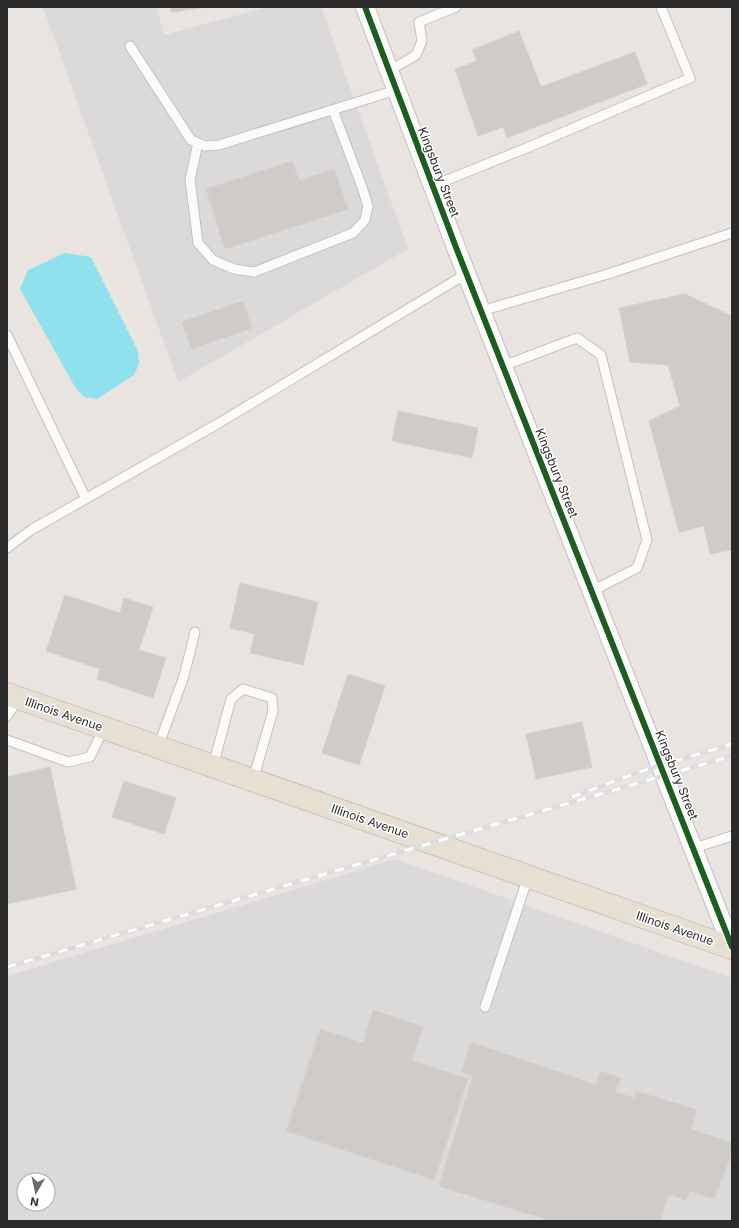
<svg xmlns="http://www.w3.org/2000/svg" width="739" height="1228" font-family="Inter,sans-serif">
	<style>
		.industrial { fill: #dcd9db; fill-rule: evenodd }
		.water { fill: #8fe1ee }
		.building { fill: #cfccc8; stroke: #d4d0cb }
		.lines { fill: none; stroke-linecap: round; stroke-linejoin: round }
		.service-casing { stroke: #c2c1c1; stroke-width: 11 }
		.minor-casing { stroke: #c2c1c1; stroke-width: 20 }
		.primary-casing { stroke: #c4c3c1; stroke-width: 24 }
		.service { stroke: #fcfbfa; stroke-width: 9 }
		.minor { stroke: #fcfbfa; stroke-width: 18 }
		.primary { stroke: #e7e0d2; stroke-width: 22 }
		.rail-casing { stroke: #dddddf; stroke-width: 4.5 }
		.rail { stroke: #fff; stroke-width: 3; stroke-dasharray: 9; stroke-linecap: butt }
		.cycleway-casing { stroke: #fff; stroke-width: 8 }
		.cycleway { stroke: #1b5e20; stroke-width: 6 }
		.labels { text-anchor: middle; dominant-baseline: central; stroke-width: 3; stroke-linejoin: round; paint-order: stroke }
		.street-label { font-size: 12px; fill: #2a2a2a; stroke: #fff }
	</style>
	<rect width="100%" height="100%" fill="#e9e4df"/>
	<path class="industrial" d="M 43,7 L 156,7 L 164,35 L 268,7 L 321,7 L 408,249 L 178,382 Z
		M 395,859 L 732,978 L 732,1221 L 7,1221 L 7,976 ZM 24,1180 L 48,1180 L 48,1204 L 24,1204 Z"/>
	<path class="water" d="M 65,253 L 91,257 L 138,351 L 139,364 L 134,375 L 97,399 L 84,397 L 75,387 L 20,289 L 28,270 Z"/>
	<path class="building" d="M 170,7 L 209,7 L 171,12 Z
		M 519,31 L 541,87 L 635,52 L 647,84 L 507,138 L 503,127 L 478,136 L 455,69 L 477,61 L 472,50 Z
		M 292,161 L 299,181 L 334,169 L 348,209 L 225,249 L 206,189 Z
		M 685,294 L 732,316 L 732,550 L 710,554 L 704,526 L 679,532 L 649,421 L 680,406 L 668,365 L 630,362 L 619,308 Z
		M 243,301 L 252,328 L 191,349 L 182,322 Z
		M 398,411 L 478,428 L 472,458 L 392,441 Z
		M 240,583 L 318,602 L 303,665 L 250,653 L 255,634 L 230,628 Z
		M 65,595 L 120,613 L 124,598 L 153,607 L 139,650 L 166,658 L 153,698 L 97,679 L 100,669 L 46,651 Z
		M 348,674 L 385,686 L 359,765 L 322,753 Z
		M 582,722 L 592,767 L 536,779 L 526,734 Z
		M 50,767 L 76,889 L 7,904 L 7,777 Z
		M 124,781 L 176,798 L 164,834 L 112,817 Z
		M 373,1010 L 423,1027 L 412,1061 L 468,1079 L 434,1180 L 286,1131 L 320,1029 L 363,1043 Z
		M 471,1042 L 596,1085 L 600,1071 L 621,1078 L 615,1092 L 634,1098 L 636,1091 L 697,1110 L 691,1129 L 732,1143 L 732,1153 L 714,1199 L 690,1191 L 686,1200 L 669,1194 L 660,1221 L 551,1221 L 439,1186 L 473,1076 L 461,1072 Z"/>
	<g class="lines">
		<g class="service-casing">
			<path id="service" d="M 130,46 L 191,140 L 205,146 L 219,145 L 396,90
				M 389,71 L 416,55 L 422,41 L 419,22 L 456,7
				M 198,143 L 190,180 L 198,243 L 213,260 L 234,269 L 254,272 L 353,233 L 365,220 L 368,206 L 362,187 L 333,110
				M 432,186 L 529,147 L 690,78 L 661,7
				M 481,311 L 608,274 L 732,233
				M 7,335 L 86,499
				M 503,366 L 577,338 L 601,355 L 647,540 L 637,568 L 592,591
				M 7,548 L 31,530 L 219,423 L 466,274
				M 7,716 L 19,698
				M 7,740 L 68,762 L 90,757 L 104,728
				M 158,747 L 184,676 L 195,632
				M 213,766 L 231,699 L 243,689 L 272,698 L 273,711 L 253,780
				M 694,848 L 732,836
				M 485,1007 L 528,877"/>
		</g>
		<g class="minor-casing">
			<path id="minor" d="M 365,7 L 457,250 L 732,947"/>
		</g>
		<g class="primary-casing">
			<path id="primary" d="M 7,694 L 732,948"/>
		</g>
		<use href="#service" class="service"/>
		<use href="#minor" class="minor"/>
		<use href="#primary" class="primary"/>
		<g class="rail-casing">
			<path id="rail" d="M 572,797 L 639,772 L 732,744
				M 7,967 L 431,843 L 732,756"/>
		</g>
		<use href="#rail" class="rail"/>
		<g class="cycleway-casing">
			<path id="cycleway" d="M 365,7 L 457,250 L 732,947"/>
		</g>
		<use href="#cycleway" class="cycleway"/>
	</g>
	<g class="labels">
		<g class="street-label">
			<text transform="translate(439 172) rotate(69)">Kingsbury Street</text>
			<text transform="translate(557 473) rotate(68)">Kingsbury Street</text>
			<text transform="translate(64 714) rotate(19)">Illinois Avenue</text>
			<text transform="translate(677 775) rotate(68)">Kingsbury Street</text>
			<text transform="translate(370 821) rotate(19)">Illinois Avenue</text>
			<text transform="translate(675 928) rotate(19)">Illinois Avenue</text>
		</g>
	</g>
	<rect width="739" height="1228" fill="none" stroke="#2a2a2a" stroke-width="16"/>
	<g transform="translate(36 1192) rotate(189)"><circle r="19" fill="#ffffff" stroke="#aaaaaa"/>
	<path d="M0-3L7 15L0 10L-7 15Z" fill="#6d6b69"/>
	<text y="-6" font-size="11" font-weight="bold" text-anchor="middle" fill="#2a2a2a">N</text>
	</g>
</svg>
